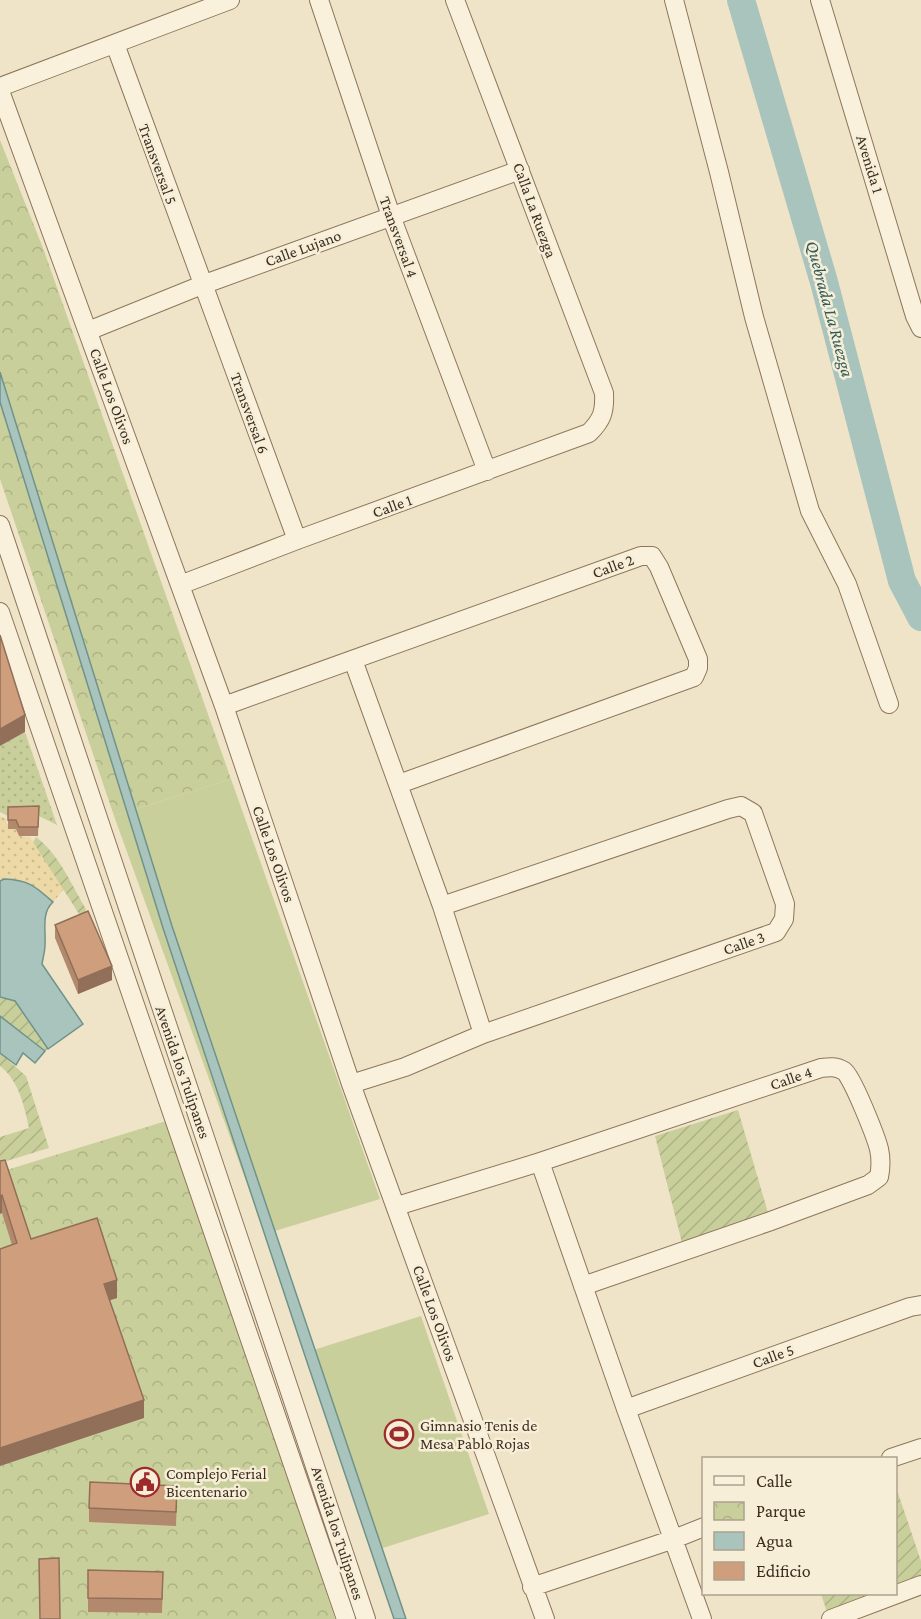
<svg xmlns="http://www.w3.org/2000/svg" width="921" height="1619" font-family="'Crimson Pro',serif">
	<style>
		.grass { fill: url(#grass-dots) }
		.sand { fill: url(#sand-dots) }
		.park { fill: url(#park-crowns) }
		.garden { fill: url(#garden-furrows) }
		.pitch { fill: #c9cf9b }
		.water { fill: #a9c4bc; stroke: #6f938a; stroke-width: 1.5 }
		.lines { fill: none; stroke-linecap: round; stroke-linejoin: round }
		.river { stroke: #a9c4bc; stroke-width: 28 }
		.street-casing { stroke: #8d765c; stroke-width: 20 }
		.street { stroke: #faf1dc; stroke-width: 18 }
		.wall { fill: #b2896c }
		.shaded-wall { fill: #916f58 }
		.building { fill: #cf9f7d; stroke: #916f58; stroke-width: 1.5 }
		.labels { text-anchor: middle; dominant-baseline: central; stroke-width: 5; stroke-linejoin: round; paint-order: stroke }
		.street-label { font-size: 16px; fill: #3d2e20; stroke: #f7eed8 }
		.poi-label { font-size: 16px; fill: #3d2e20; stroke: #f7eed8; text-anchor: start }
		.water-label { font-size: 18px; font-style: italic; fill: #2f5d5a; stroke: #f7eed8 }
	</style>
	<defs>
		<pattern id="grass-dots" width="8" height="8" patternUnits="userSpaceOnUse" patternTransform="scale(1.5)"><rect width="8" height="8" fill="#c9cf9b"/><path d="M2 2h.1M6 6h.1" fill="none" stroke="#aeb285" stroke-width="1.8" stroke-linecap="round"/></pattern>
		<pattern id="sand-dots" width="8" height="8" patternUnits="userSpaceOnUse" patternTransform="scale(1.5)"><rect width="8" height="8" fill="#ecd9a5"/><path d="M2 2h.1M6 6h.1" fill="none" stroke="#cbbb8e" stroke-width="1.8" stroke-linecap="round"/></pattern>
		<pattern id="park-crowns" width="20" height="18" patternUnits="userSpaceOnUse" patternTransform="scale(1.5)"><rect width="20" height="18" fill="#c9cf9b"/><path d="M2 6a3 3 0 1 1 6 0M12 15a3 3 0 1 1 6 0" fill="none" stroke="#aeb285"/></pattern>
		<pattern id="garden-furrows" width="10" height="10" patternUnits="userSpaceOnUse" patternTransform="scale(1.5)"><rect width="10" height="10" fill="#c9cf9b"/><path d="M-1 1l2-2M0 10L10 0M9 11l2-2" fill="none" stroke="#aeb285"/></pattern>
	</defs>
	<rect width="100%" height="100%" fill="#f0e4c8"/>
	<path class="grass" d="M 25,732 L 57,825 L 39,816 L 8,816 L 0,812 L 0,746 Z"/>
	<path class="sand" d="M 0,816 L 6,819 L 9,829 L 16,829 L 19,836 L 30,837 L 64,889 L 53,902 C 38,889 22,874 0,881 Z"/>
	<path class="park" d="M 0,140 L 43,248 L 231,779 L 114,816 L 0,479 Z
		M 166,1121 L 245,1346 L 335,1619 L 0,1619 L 0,1172 Z"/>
	<path class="garden" d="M 36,837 C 59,854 71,884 86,909 L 84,914 L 79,914 L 33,842 Z
		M 0,997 L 15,1001 L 48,1049 L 45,1051 L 0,1016 Z
		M 0,1053 L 26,1076 L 49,1148 L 0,1163 L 0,1137 L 29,1128 C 24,1105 19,1081 0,1066 Z
		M 738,1110 L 769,1216 L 682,1243 L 655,1136 Z
		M 896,1487 L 921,1561 L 921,1580 L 896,1590 Z
		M 821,1594 L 885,1594 L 828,1615 Z"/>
	<path class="pitch" d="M 231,779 L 380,1199 L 265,1234 L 114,816 Z
		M 421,1316 L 489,1514 L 383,1548 L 304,1353 Z"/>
	<path class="water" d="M 0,372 L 172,926 L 406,1619 L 394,1619 L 304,1353 L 163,928 L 0,402 Z
		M 4,879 C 29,880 35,886 53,902 C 41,913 46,930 45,945 C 45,951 43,958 42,964 L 83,1024 L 48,1049 L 15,1001 L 0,997 L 0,881 Z
		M 0,1016 L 45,1051 L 35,1063 L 23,1053 L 16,1065 L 0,1053 Z"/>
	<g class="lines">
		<path class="river" d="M 741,0 L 824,282 L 902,581 L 921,617"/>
		<g class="street-casing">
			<path id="street" d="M 319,0 L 391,216 L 487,471
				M 674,0 L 719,172 L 754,317 L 810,511 L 847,584 L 889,704
				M 820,0 L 915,316 L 921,328
				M 115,44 L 297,540
				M 0,87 L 230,0
				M 0,91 L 224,706 L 351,1084 L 545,1619
				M 88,331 L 202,285 L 520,170
				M 0,525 L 366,1619
				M 180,585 L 297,540 L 589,433 C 602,420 605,412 604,393 L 455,0
				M 0,612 L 346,1619
				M 353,660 L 442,906 L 483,1034
				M 224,706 L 641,556 L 652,556 L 659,567 L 698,659 L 698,668 L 694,677 L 399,784
				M 351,1084 L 405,1067 L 483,1034 L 776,932 L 784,919 L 785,904 L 753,813 L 741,806 L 728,809 L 442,906
				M 540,1162 L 626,1409 L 702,1619
				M 397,1206 L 540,1162 L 821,1068 C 829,1067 836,1066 844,1071 C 852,1076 876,1137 879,1149 C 881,1158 881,1167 879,1177 L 868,1185 L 768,1222 L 583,1286
				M 626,1409 L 910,1307 L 921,1305
				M 891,1458 L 921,1448
				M 532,1587 L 674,1539 L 704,1527
				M 831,1619 L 921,1585"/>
		</g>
		<use href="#street" class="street"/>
	</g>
	<path class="wall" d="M 39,806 L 38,836 L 19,836 L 16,829 L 8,829 L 8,807 Z
		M 55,925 L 112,980 L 78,994 L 55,938 Z
		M 0,1161 L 31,1239 L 117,1298 L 110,1300 L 144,1418 L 12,1245 L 2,1213 Z
		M 177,1499 L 176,1526 L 89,1522 L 89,1508 Z
		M 88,1570 L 163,1572 L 162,1613 L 88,1612 Z"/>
	<path class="shaded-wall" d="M 25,715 L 25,732 L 0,746 L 0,729 Z
		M 112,966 L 112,980 L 78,994 L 78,980 Z
		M 2,1195 L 2,1213 L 0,1214 L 0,1196 Z
		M 117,1280 L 117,1298 L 104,1302 L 104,1284 Z
		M 144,1400 L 144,1418 L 0,1466 L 0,1448 Z"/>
	<path class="building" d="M 0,635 L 25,715 L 0,729 Z
		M 39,806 L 38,827 L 19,827 L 16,820 L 8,820 L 8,807 Z
		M 88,911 L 112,966 L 78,980 L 55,925 Z
		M 5,1160 L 31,1239 L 97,1218 L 117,1280 L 104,1284 L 144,1400 L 0,1448 L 0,1249 L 17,1243 L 2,1195 L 0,1196 L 0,1161 Z
		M 90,1482 L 177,1486 L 176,1512 L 89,1508 Z
		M 59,1558 L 60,1619 L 40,1619 L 39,1559 Z
		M 88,1570 L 163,1572 L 162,1599 L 88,1598 Z"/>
	<defs>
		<g id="stadium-ring" transform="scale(1.5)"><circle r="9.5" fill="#f7eed8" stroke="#9e2a2b" stroke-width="1.5"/><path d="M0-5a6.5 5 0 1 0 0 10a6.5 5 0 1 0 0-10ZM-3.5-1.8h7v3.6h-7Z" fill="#9e2a2b"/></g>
		<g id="civic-ring" transform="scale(1.5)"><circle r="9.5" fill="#f7eed8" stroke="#9e2a2b" stroke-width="1.5"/><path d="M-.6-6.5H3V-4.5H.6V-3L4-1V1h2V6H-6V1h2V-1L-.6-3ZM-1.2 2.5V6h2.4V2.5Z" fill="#9e2a2b"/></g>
	</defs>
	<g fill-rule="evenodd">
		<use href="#stadium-ring" x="399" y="1434"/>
		<use href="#civic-ring" x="145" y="1482"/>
	</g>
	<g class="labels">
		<g class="street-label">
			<text transform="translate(158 164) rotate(70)">Transversal 5</text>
			<text transform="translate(870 164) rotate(73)">Avenida 1</text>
			<text transform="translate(535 210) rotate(70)">Calla La Ruezga</text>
			<text transform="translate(399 237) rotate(70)">Transversal 4</text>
			<text transform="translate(303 248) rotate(-20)">Calle Lujano</text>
			<text transform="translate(112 396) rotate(70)">Calle Los Olivos</text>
			<text transform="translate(250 413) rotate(70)">Transversal 6</text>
			<text transform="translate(392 506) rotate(-20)">Calle 1</text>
			<text transform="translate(613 566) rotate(-20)">Calle 2</text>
			<text transform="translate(274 854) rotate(71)">Calle Los Olivos</text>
			<text transform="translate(744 943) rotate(-19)">Calle 3</text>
			<text transform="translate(183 1072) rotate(71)">Avenida los Tulipanes</text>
			<text transform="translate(791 1078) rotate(-19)">Calle 4</text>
			<text transform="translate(435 1313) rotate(70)">Calle Los Olivos</text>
			<text transform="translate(773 1356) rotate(-20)">Calle 5</text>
			<text transform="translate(338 1533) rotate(72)">Avenida los Tulipanes</text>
		</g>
		<g class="poi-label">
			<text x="420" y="1425">Gimnasio Tenis de<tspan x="420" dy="18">Mesa Pablo Rojas</tspan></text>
			<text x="166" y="1473">Complejo Ferial<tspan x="166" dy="18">Bicentenario</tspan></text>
		</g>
		<g class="water-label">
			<text transform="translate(830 309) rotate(75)">Quebrada La Ruezga</text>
		</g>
	</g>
	<rect x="702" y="1457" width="195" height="138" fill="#f7eed8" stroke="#ada18e" stroke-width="1.5"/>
	<rect x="714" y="1476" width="30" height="9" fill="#faf1dc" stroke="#ada18e" stroke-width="1.5"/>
	<text x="756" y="1487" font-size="18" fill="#3d2e20">Calle</text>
	<rect x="714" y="1502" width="30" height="18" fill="url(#park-crowns)" stroke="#ada18e" stroke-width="1.5"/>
	<text x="756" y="1517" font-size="18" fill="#3d2e20">Parque</text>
	<rect x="714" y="1532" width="30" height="18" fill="#a9c4bc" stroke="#ada18e" stroke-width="1.5"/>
	<text x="756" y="1547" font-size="18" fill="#3d2e20">Agua</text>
	<rect x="714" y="1562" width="30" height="18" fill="#cf9f7d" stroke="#ada18e" stroke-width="1.5"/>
	<text x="756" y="1577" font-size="18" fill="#3d2e20">Edificio</text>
</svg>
